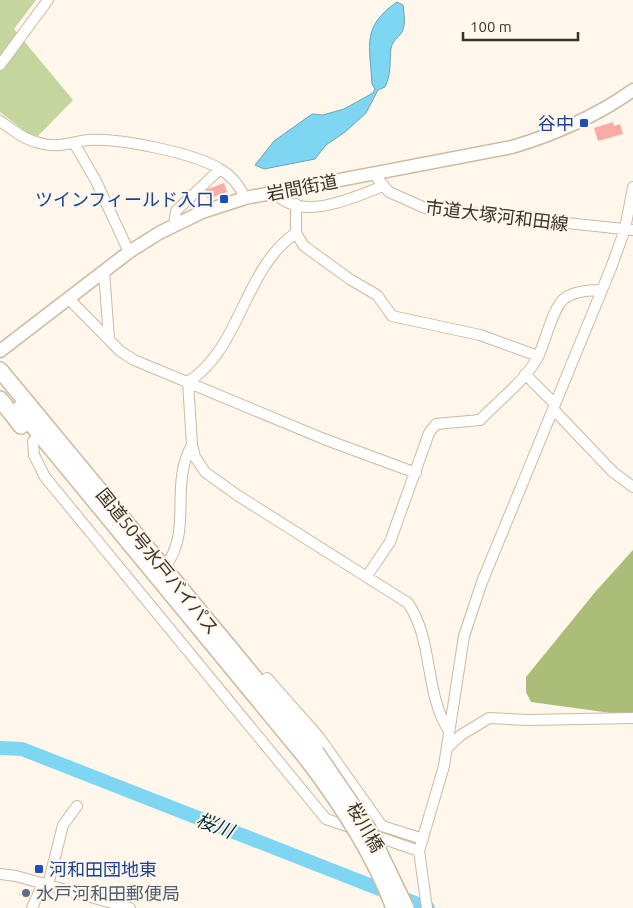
<svg xmlns="http://www.w3.org/2000/svg" width="633" height="908" font-family="Ubuntu,'Noto Sans JP',sans-serif">
	<style>
		.green { fill: #c5d59e }
		.forest { fill: #abbd79 }
		.water { fill: #7ed6f2; stroke: #6aa5b5 }
		.lines { fill: none; stroke-linecap: round; stroke-linejoin: round }
		.river { stroke: #7ed6f2; stroke-width: 14 }
		.building { fill: #f9aba5 }
		.minor-casing { stroke: #cdb9a0; stroke-width: 12 }
		.major-casing { stroke: #cdb9a0; stroke-width: 15 }
		.highway-casing { stroke: #cdb9a0; stroke-width: 18 }
		.minor { stroke: #fff; stroke-width: 10 }
		.major { stroke: #fff; stroke-width: 12 }
		.highway { stroke: #fff; stroke-width: 15 }
		.highway-bridge-casing { stroke: #cdb9a0; stroke-width: 18; stroke-linecap: butt }
		.highway-bridge { stroke: #fff; stroke-width: 15 }
		.transit-dot { fill: #1a4fb4; stroke: #fff6ec; stroke-width: 2 }
		.service-dot { fill: #5c6f8a; stroke: #fff6ec; stroke-width: 2 }
		.labels { text-anchor: middle; dominant-baseline: central; stroke-width: 4; stroke-linejoin: round; paint-order: stroke }
		.transit-label { font-size: 18px; fill: #164399; stroke: #fff6ec; text-anchor: end }
		.street-label { font-size: 18px; fill: #3a3228; stroke: #fff6ec }
		.service-label { font-size: 18px; fill: #4e5e75; stroke: #fff6ec; text-anchor: start }
		.water-label { font-size: 19px; font-style: italic; fill: #093440; stroke: #fff6ec }
	</style>
	<rect width="100%" height="100%" fill="#fff6ec"/>
	<path class="green" d="M 0,0 L 36,0 L 14,29 L 73,100 L 38,136 L 30,135 L 0,112 Z"/>
	<path class="forest" d="M 633,550 L 633,716 L 531,702 L 526,692 L 526,677 L 596,591 Z"/>
	<path class="water" d="M 397,2 L 403,5 C 404,13 406,24 402,32 C 398,38 393,40 391,48 C 389,62 392,73 385,87 L 378,90 L 366,113 L 345,132 L 326,145 L 315,159 L 264,169 L 255,165 L 274,141 L 312,114 L 323,115 L 344,109 L 373,93 L 375,89 L 372,84 C 370,45 361,27 397,2 Z"/>
	<g class="lines">
		<path class="river" d="M 0,748 L 22,749 L 428,908"/>
	</g>
	<path class="building" d="M 613,122 L 614,126 L 620,124 L 623,134 L 598,141 L 594,128 Z
		M 224,183 L 227,192 L 208,199 L 205,191 L 208,189 Z
		M 24,888 L 32,890 L 30,898 L 19,895 Z"/>
	<g class="lines">
		<g class="minor-casing">
			<path id="minor" d="M 0,65 L 48,0
				M 0,121 C 14,131 26,141 44,144 C 60,148 74,141 89,140 C 120,138 194,153 220,169 C 232,176 240,186 245,198
				M 74,143 L 96,181 L 129,252
				M 373,173 L 389,192 L 425,208 L 633,230
				M 274,192 C 301,223 352,198 383,186
				M 296,204 L 296,233 L 304,246 L 351,280 L 377,295 L 392,316 L 480,335 L 538,356
				M 174,225 L 176,211 L 220,169
				M 104,272 L 109,338
				M 69,299 L 120,351 L 134,360 L 324,439 L 416,473
				M 525,374 L 555,404
				M 188,382 L 192,445 L 195,457 L 205,472 L 237,495 L 408,603 C 434,641 424,693 449,731
				M 188,382 C 242,347 243,269 296,233
				M 553,409 L 613,472 L 633,487
				M 33,441 L 34,455 L 45,477 L 326,819 L 419,851
				M 169,561 C 191,526 170,483 192,445
				M 367,576 L 390,542 L 429,433 L 436,424 L 480,420 C 499,400 525,381 538,357 C 545,343 553,306 565,298 C 575,291 590,290 602,290
				M 267,678 L 319,737 L 382,826 L 423,839
				M 447,748 L 461,735 L 489,718 L 527,720 L 633,718
				M 0,874 L 16,876 L 130,908
				M 48,885 L 63,825 L 77,806
				M 32,908 L 43,883
				M 427,908 L 419,851 L 444,766 L 464,636 L 482,582 L 611,268 L 625,229 L 633,187"/>
		</g>
		<g class="major-casing">
			<path id="major" d="M 0,351 L 129,252 L 159,233 L 202,212 L 245,198 L 512,147 C 555,134 597,116 633,90"/>
		</g>
		<g class="highway-casing">
			<path id="highway" d="M 0,370 L 316,752
				M 0,399 L 21,426
				M 19,409 L 307,759"/>
		</g>
		<use href="#minor" class="minor"/>
		<use href="#major" class="major"/>
		<use href="#highway" class="highway"/>
		<g class="highway-bridge-casing">
			<path id="highway-bridge" d="M 316,752 L 367,827 L 406,908
				M 307,759 C 342,805 374,854 394,908"/>
		</g>
		<use href="#highway-bridge" class="highway-bridge"/>
	</g>
	<g class="transit-dot">
		<rect x="579" y="118" width="10" height="10" rx="2.5"/>
		<rect x="219" y="194" width="10" height="10" rx="2.5"/>
		<rect x="34" y="864" width="10" height="10" rx="2.5"/>
	</g>
	<circle class="service-dot" cx="26" cy="893" r="5"/>
	<g class="labels">
		<g class="transit-label">
			<text x="574" y="123">谷中</text>
			<text x="214" y="199">ツインフィールド入口</text>
			<text x="49" y="869" text-anchor="start">河和田団地東</text>
		</g>
		<g class="street-label">
			<text transform="translate(302 187) rotate(-11)">岩間街道</text>
			<text transform="translate(497 215) rotate(7)">市道大塚河和田線</text>
			<text transform="translate(158 561) rotate(51)">国道50号水戸バイパス</text>
			<text transform="translate(366 827) rotate(60)">桜川橋</text>
		</g>
		<g class="service-label">
			<text x="36" y="893">水戸河和田郵便局</text>
		</g>
		<g class="water-label">
			<text transform="translate(215 825) rotate(21)">桜川</text>
		</g>
	</g>
	<path d="M463 32v8h115v-8" fill="none" stroke="#3a3228" stroke-width="2.5"/>
	<text x="470" y="32" font-size="15" fill="#3a3228" stroke="#fff6ec" stroke-width="4" paint-order="stroke">100 m</text>
</svg>
